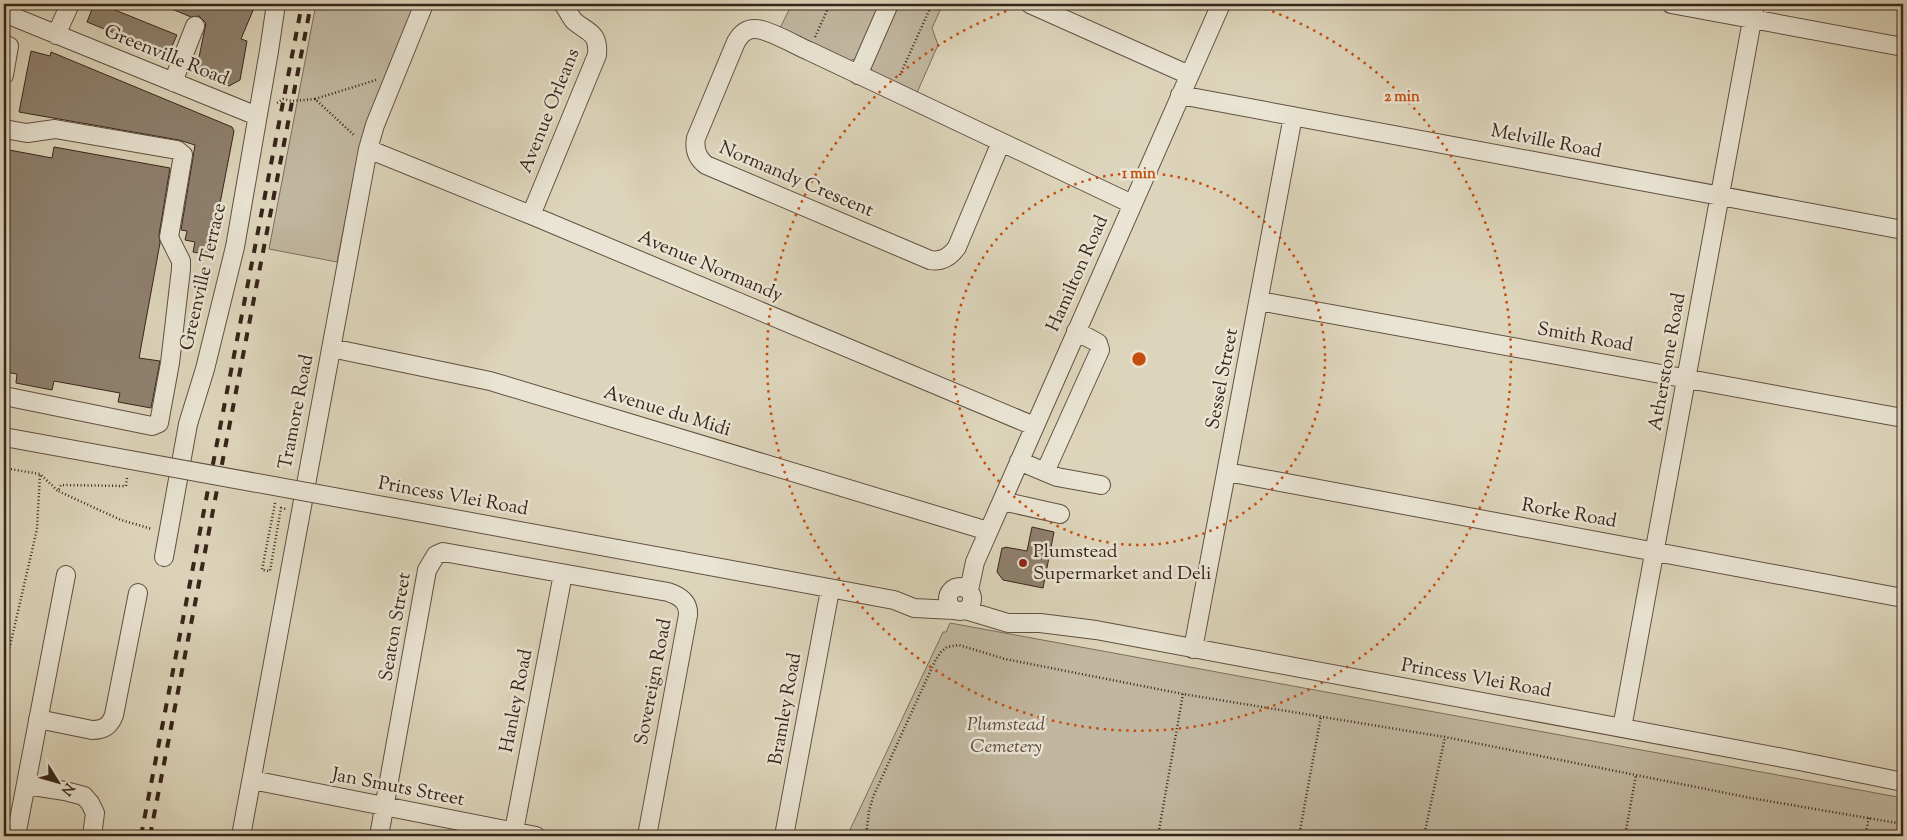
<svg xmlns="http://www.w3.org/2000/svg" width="1907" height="840" font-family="'Sorts Mill Goudy',serif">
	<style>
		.green { fill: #c1b7a0; stroke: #7c6e5e }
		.building { fill: #8e806e; stroke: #38241b }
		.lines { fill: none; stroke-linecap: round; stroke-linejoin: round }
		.minor-casing { stroke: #615043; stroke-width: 20 }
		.path { stroke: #38241b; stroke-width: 2.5; stroke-dasharray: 1 2.5; stroke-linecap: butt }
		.minor { stroke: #e9e4d3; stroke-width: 18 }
		.rail { stroke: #38241b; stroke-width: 4; stroke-dasharray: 9 9; stroke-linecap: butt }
		.minor-bridge-casing { stroke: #615043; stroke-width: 20; stroke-linecap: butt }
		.minor-bridge { stroke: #e9e4d3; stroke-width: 18 }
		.ring { fill: none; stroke: #c54e0f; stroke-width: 2.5; stroke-dasharray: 2.5 5 }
		.poi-dot { fill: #8f2418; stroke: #e9e4d3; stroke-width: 2 }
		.labels { text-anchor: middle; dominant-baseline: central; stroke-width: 5; stroke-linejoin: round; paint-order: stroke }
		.street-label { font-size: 19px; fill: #38241b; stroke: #e9e4d3 }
		.poi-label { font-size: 19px; fill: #38241b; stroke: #e9e4d3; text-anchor: start }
		.park-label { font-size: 19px; font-style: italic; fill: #5a493c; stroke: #e9e4d3 }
		.centre { fill: #c54e0f; stroke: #e9e4d3; stroke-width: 2.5 }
		.ring-label { font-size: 15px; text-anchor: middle; font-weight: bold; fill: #c54e0f; stroke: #e9e4d3; stroke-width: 5; stroke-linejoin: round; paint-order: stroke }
	</style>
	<rect width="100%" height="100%" fill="#ddd5bb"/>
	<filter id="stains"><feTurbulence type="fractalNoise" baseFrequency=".004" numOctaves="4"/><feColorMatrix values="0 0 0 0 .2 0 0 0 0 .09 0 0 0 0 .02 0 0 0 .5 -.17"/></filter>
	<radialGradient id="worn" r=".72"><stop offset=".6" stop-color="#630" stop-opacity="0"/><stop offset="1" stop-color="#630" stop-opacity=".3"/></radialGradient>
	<path class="green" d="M 316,4 L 417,4 L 359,150 L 337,262 L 269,249 Z
		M 792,4 L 882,4 L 857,58 L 847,62 L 779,30 Z
		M 896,4 L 943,4 L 932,28 L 938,45 L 916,95 L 873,73 L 870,65 Z
		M 950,623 L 1903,798 L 1903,836 L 847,836 L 943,632 L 946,632 Z"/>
	<path class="building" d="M 94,4 L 100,4 L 177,35 L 166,59 L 125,42 L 127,38 L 87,22 Z
		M 160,4 L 243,4 L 254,8 L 241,39 L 247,41 L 240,80 L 229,86 L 196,72 L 206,23 L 199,16 L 191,17 Z
		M 31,51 L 50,56 L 51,52 L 232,127 L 234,131 L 210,255 L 193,252 L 195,242 L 185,240 L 187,231 L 181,230 L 195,145 L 179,140 L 19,112 Z
		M 54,147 L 170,168 L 159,235 L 160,243 L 139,358 L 160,361 L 151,408 L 118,402 L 120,393 L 54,381 L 52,390 L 16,383 L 17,374 L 4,372 L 4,149 L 52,158 Z
		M 1032,527 L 1054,532 L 1043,588 L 1003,580 L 997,572 L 1002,548 L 1005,548 L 1005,547 L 1027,551 Z"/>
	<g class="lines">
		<g class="minor-casing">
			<path id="minor" d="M 1030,4 L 1189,75
				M 1671,4 L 1903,47
				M 4,13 L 257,116
				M 56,35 L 70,4
				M 4,45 L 9,46 L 4,75
				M 858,75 L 889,4
				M 173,82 L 195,26
				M 1180,95 L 1903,230
				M 4,129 L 27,133 L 55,129 L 177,150 L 183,155 L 169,237 L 181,261 L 181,269 L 170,363 L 159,423 L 152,426 L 4,396
				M 1001,142 L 957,247 C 950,257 942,262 930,260 L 706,165 C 697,158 694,149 696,138 L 736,42 C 740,35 746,29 754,29 C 766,28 797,46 809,51 L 1132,204
				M 368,149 L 531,215 L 1034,426
				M 531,215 L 597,55 C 599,32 588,33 574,21 C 570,16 567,9 563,4
				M 1259,301 L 1903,418
				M 331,348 L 490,381 L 988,531
				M 4,437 L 114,457
				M 1019,461 L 1045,472 L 1100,350 L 1098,343 L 1076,331
				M 1045,472 L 1057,477 L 1101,485
				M 1227,472 L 1903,598
				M 1002,501 L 1060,514
				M 406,510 L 894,600 L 914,608 L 954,610
				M 164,557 L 188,424 L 205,369 L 235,247 L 269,51 L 276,4
				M948 599a12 12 0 1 1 24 0a12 12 0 1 1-24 0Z
				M 969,590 L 975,562 L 1221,4
				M 965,610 L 1008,623 L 1040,623 L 1096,630 L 1794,760 L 1903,782
				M 1193,649 L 1293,116
				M 38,719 L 92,730 C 104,730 110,726 114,715 L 138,593
				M 1622,728 L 1755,4
				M 252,780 L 536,836
				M 26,785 L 65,791 L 84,796 L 90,803 L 95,813 L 92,836
				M 16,836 L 66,575
				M 241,836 L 368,149 L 375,125 L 424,4
				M 379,836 L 427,570 L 436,555 L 443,552 L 668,592 C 680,596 689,602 688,615 L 647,836
				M 513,836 L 563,574
				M 784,836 L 830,590"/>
		</g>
		<path class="path" d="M 815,37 L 830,4
			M 900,75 L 932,4
			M 315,99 L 376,80
			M 277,103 L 283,99 L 292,101 L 315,99 L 355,136
			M 4,468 L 40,474 L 58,491
			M 127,478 L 126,486 L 61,485 L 58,491 L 121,520 L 152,529
			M 275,503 L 262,570 L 270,571 L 281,508 L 286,509
			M 4,672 L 37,529 L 40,474
			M 866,836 L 869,811 L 873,797 L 935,661 L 941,652 L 947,647 L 959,645 L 1005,659 L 1183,694 L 1445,737 L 1756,799 L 1903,824
			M 1158,836 L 1183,694
			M 1299,836 L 1321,716
			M 1424,836 L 1445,737
			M 1625,836 L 1636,775
			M 1865,836 L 1869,818"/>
		<use href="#minor" class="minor"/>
		<path class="rail" d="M 141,836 L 302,4
			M 150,836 L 311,4"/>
		<g class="minor-bridge-casing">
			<path id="minor-bridge" d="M 114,457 L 406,510"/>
		</g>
		<use href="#minor-bridge" class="minor-bridge"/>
	</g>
	<g class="ring">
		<circle cx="1139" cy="359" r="186"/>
		<path d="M1251 4A372 372 0 1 1 1027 4"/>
	</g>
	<circle class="poi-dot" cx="1023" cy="563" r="5"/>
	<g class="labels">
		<g class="street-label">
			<text transform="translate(166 56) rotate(22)">Greenville Road</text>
			<text transform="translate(550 111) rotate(-68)">Avenue Orleans</text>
			<text transform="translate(1546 142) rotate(11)">Melville Road</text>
			<text transform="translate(796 180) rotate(23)">Normandy Crescent</text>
			<text transform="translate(710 267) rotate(23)">Avenue Normandy</text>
			<text transform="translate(1078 274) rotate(-66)">Hamilton Road</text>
			<text transform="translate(204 277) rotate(-77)">Greenville Terrace</text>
			<text transform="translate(1585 338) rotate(10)">Smith Road</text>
			<text transform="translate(1668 362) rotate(-80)">Atherstone Road</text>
			<text transform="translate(1223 379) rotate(-79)">Sessel Street</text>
			<text transform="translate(297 412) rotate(-79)">Tramore Road</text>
			<text transform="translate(667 412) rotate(17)">Avenue du Midi</text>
			<text transform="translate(453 497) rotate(10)">Princess Vlei Road</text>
			<text transform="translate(1569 514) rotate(10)">Rorke Road</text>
			<text transform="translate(396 627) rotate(-80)">Seaton Street</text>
			<text transform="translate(1476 679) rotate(10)">Princess Vlei Road</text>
			<text transform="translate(654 682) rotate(-79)">Sovereign Road</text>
			<text transform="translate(517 701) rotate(-79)">Hanley Road</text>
			<text transform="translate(786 709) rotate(-80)">Bramley Road</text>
			<text transform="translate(398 788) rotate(11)">Jan Smuts Street</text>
		</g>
		<g class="poi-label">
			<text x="1033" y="552">Plumstead<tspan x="1033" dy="22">Supermarket and Deli</tspan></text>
		</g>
		<g class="park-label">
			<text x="1006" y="725">Plumstead<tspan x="1006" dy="22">Cemetery</tspan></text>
		</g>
	</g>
	<circle cx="1139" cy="359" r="8" class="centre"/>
	<g class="ring-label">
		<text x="1402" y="101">2 min</text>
		<text x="1139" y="178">1 min</text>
	</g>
	<rect width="1907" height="840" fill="none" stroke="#ddd5bb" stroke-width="20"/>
	<rect x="5" y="5" width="1897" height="830" fill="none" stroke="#38241b" stroke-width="2.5"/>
	<rect x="10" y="10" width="1887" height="820" fill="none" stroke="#38241b"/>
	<g transform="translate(58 782) rotate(127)" stroke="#e9e4d3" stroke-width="4" paint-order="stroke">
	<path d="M0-4L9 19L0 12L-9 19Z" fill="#38241b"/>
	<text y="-8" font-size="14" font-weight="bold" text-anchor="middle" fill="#38241b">N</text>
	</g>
	<rect width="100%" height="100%" filter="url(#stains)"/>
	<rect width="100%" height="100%" fill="url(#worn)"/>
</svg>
